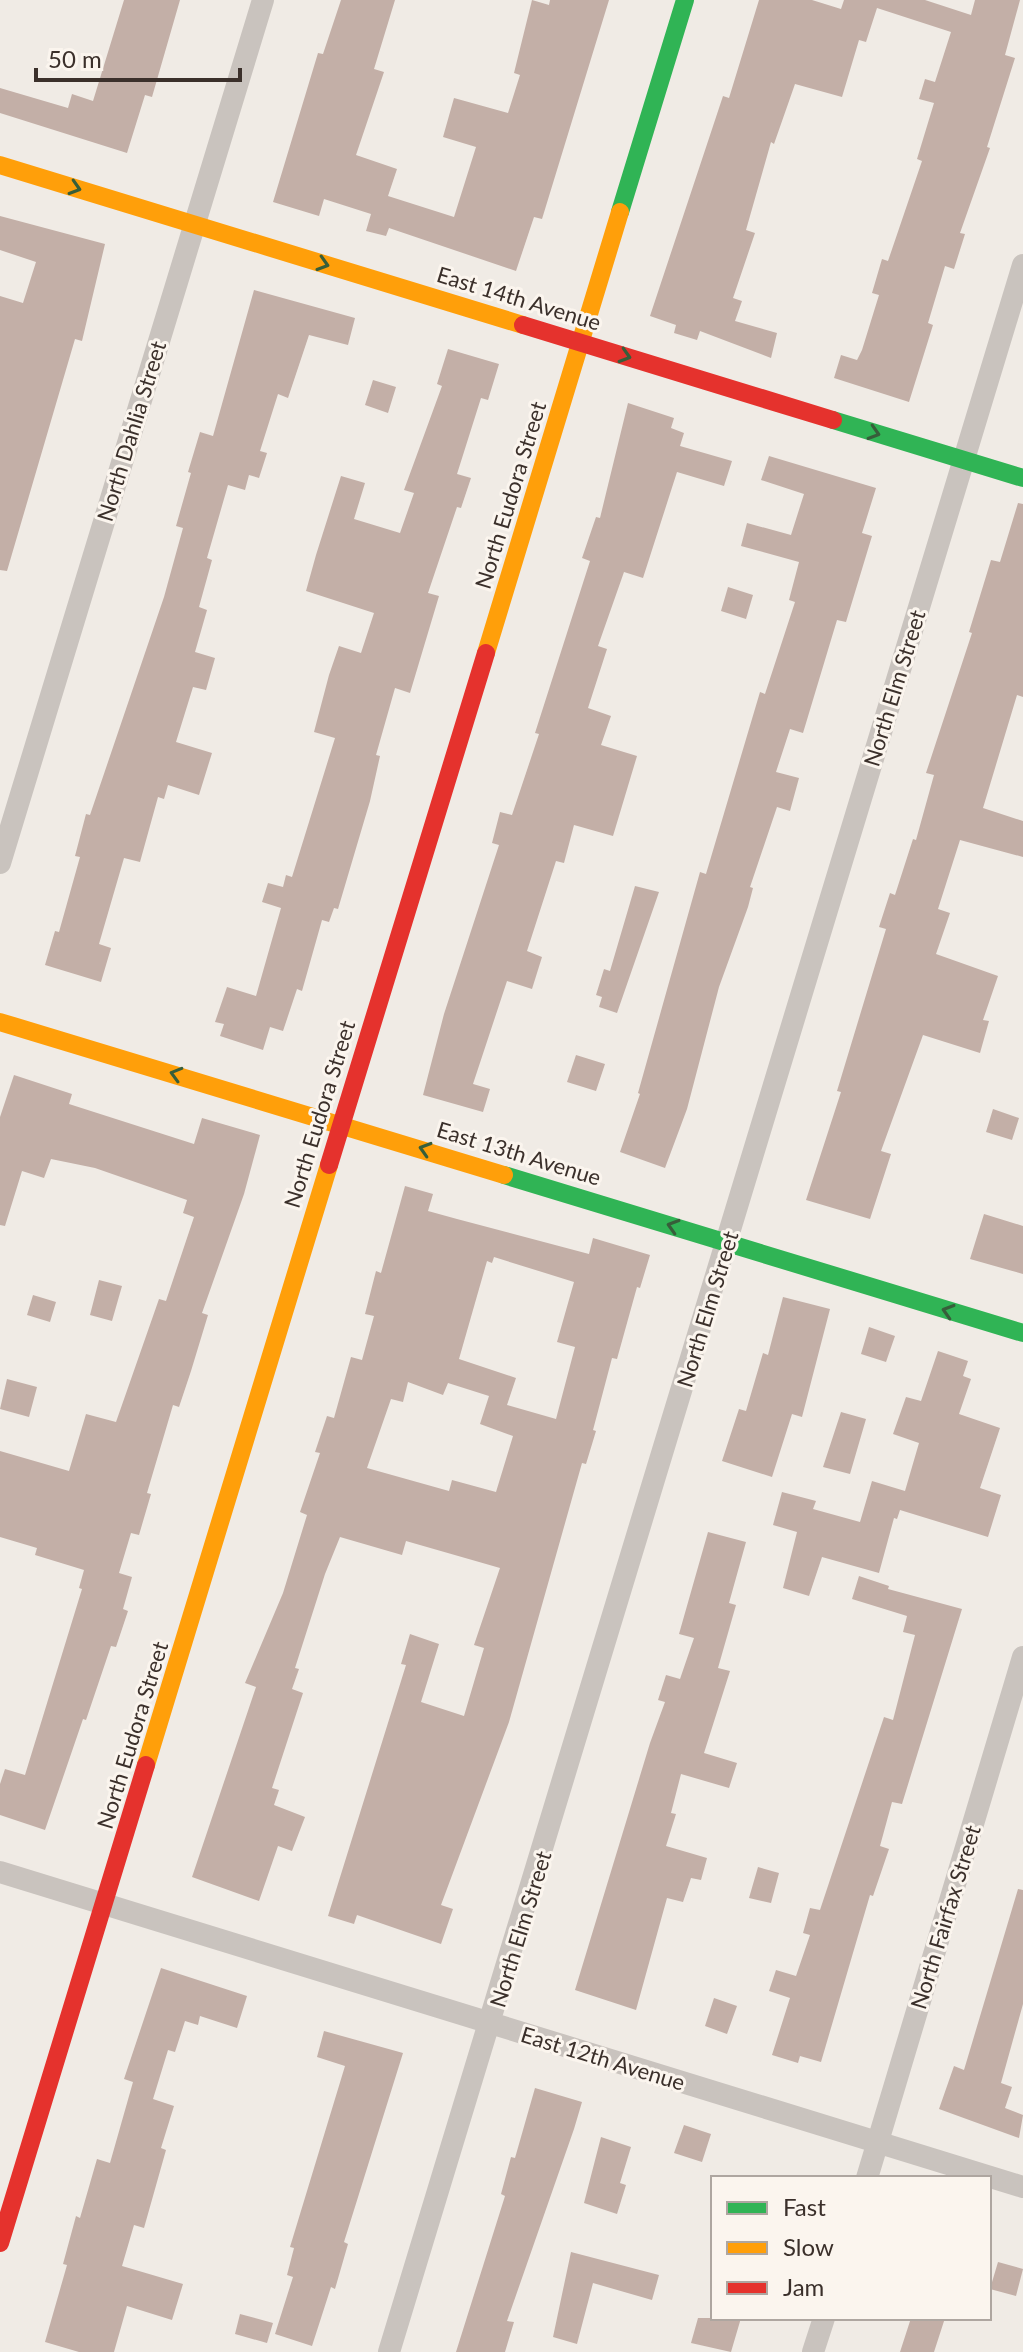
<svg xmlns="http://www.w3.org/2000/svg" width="1023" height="2352" font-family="Lato,sans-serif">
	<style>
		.building { fill: #c3afa7; fill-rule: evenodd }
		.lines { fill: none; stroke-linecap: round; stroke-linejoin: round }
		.street { stroke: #c9c3be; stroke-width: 22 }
		.fast { stroke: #30b455; stroke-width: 18 }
		.slow { stroke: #ff9f0a; stroke-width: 18 }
		.jam { stroke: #e5322d; stroke-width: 18 }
		.oneway { stroke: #375e3a }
		.labels { text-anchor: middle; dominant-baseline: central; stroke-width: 6; stroke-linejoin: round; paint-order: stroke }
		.street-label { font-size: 22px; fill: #3b302b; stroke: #fbf5ee }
	</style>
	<rect width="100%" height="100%" fill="#f0ebe5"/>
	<path class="building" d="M 124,0 L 180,0 L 152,97 L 145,95 L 127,153 L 0,113 L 0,88 L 68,108 L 72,94 L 93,101 Z
		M 341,0 L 395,0 L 374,69 L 384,72 L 356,155 L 397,169 L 388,196 L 454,217 L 476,147 L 443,137 L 454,98 L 508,113 L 520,75 L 514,73 L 532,0 L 549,5 L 550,0 L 609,0 L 542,219 L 534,217 L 516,271 L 389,228 L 386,236 L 366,231 L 371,214 L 324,199 L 319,216 L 273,202 L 318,53 L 323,54 Z
		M 759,0 L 812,0 L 841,9 L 844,0 L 925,0 L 971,15 L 975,0 L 1020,0 L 1005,55 L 1015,58 L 987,147 L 990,148 L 960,233 L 965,234 L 954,269 L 945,266 L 928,323 L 933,325 L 909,402 L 834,378 L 841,355 L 857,360 L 862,350 L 879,295 L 872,293 L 882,259 L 888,261 L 922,161 L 917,159 L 934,103 L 919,99 L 925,79 L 935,82 L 951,32 L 877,8 L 866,42 L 859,40 L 842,97 L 795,84 L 774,144 L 771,142 L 746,230 L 755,233 L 733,298 L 742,301 L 735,321 L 777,333 L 771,358 L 700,331 L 697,340 L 674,333 L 676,325 L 650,316 L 723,96 L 729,98 Z
		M 0,216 L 105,244 L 82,341 L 75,339 L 7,571 L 0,570 L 0,296 L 23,303 L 36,262 L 0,250 Z
		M 254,290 L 355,318 L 348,345 L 309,335 L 288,398 L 278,394 L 260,451 L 267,453 L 259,478 L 249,475 L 245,490 L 228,485 L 207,558 L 212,560 L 199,607 L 207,610 L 195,652 L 215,658 L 206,690 L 193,687 L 176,742 L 212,753 L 199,795 L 168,785 L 164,799 L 158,797 L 140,862 L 124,858 L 99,944 L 111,948 L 101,982 L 45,965 L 55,931 L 59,932 L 80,857 L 75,856 L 86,814 L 90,815 L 164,597 L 183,528 L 176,526 L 191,473 L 188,472 L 200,432 L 213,436 Z
		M 448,349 L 499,364 L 488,400 L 481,398 L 457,474 L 471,478 L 461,508 L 457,507 L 428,593 L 439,596 L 410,693 L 395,688 L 376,755 L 380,756 L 370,801 L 338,909 L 334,908 L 329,922 L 322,920 L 302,991 L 297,989 L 283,1031 L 270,1027 L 263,1050 L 220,1036 L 224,1024 L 215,1022 L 227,987 L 256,996 L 281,908 L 262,902 L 268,883 L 283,887 L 286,875 L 292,877 L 335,738 L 314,732 L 329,675 L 339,646 L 361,653 L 374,613 L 306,591 L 316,555 L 341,476 L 365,483 L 354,519 L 400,533 L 414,493 L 404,490 L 442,386 L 437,384 Z
		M 373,380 L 396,387 L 388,413 L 365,405 Z
		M 628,403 L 674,418 L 671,428 L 684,433 L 680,446 L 732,461 L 724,486 L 677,472 L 643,578 L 624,572 L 598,646 L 607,649 L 588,708 L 611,716 L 601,745 L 637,756 L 613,836 L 574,825 L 564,863 L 556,861 L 527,951 L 542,957 L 532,989 L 507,981 L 473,1084 L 490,1089 L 483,1112 L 423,1095 L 444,1014 L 499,845 L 492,843 L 500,812 L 512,815 L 539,734 L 535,733 L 590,561 L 582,558 L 596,517 L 600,518 Z
		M 769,456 L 876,488 L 862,533 L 872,536 L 846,622 L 837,620 L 803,733 L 790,729 L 776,772 L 799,778 L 790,811 L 777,807 L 750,887 L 753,888 L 748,907 L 719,987 L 687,1109 L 665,1168 L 620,1152 L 640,1094 L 638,1093 L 700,872 L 706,874 L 760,692 L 765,694 L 795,602 L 789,600 L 799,562 L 741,546 L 747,523 L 791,535 L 804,494 L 761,480 Z
		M 1018,503 L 1023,504 L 1023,697 L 1017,695 L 983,808 L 1023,821 L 1023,857 L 960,840 L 938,909 L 950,913 L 936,954 L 998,976 L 983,1020 L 989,1021 L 980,1053 L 923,1035 L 881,1151 L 891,1154 L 870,1219 L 806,1200 L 841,1092 L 837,1091 L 886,929 L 879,927 L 890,893 L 895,895 L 913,839 L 916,840 L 934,775 L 926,773 L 972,633 L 969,632 L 991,560 L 1000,562 Z
		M 728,587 L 753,595 L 746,619 L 721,611 Z
		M 635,886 L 659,892 L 617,1013 L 599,1007 L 602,997 L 596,995 L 604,969 L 610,971 Z
		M 576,1055 L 605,1064 L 596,1091 L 567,1082 Z
		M 14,1075 L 72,1094 L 69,1104 L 194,1144 L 202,1118 L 260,1135 L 244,1194 L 202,1313 L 208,1315 L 191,1371 L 179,1407 L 173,1405 L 147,1493 L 151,1494 L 139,1535 L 131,1533 L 119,1573 L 132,1577 L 123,1609 L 128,1611 L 116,1647 L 111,1646 L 86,1720 L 83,1719 L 45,1830 L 0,1815 L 0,1784 L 5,1769 L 25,1775 L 82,1589 L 79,1588 L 84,1570 L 35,1555 L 37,1548 L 0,1537 L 0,1451 L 69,1471 L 86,1414 L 116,1422 L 159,1299 L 166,1301 L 194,1217 L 183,1213 L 187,1200 L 95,1168 L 51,1159 L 44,1178 L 22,1171 L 5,1226 L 0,1225 L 0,1117 Z
		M 993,1109 L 1019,1118 L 1012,1140 L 986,1132 Z
		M 405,1186 L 433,1194 L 428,1211 L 457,1219 L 589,1254 L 593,1238 L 650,1255 L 640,1288 L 637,1287 L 617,1359 L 612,1358 L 593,1430 L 596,1431 L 586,1464 L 582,1463 L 509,1722 L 441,1905 L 453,1909 L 441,1944 L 357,1915 L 354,1924 L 328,1916 L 406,1665 L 401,1664 L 410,1634 L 439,1644 L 421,1702 L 464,1716 L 484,1648 L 474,1645 L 500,1568 L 406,1541 L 402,1555 L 340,1537 L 325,1574 L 295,1668 L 299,1669 L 292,1689 L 303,1693 L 272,1788 L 279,1790 L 274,1805 L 305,1817 L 292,1851 L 278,1846 L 259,1901 L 192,1877 L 256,1687 L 245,1683 L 283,1593 L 307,1515 L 300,1512 L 320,1453 L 315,1452 L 327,1416 L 334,1418 L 351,1357 L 362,1360 L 374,1316 L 365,1314 L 376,1271 L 381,1273 ZM 494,1257 L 574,1282 L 557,1342 L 575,1347 L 556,1419 L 507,1405 L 516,1378 L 459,1359 L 487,1261 L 492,1263 ZM 408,1382 L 443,1395 L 448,1383 L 489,1396 L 480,1424 L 513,1436 L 496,1492 L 452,1480 L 449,1491 L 367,1468 L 391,1399 L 403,1402 Z
		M 984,1214 L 1023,1226 L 1023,1274 L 970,1259 Z
		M 99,1280 L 122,1286 L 112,1321 L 90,1315 Z
		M 33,1295 L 56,1302 L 50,1322 L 27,1315 Z
		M 783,1297 L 830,1309 L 802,1417 L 792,1414 L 772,1477 L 722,1461 L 739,1409 L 746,1411 L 763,1353 L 768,1355 Z
		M 869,1327 L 895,1336 L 886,1362 L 861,1354 Z
		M 938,1351 L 968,1361 L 963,1376 L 971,1379 L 959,1414 L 1000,1428 L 980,1488 L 1001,1495 L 988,1537 L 900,1510 L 897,1519 L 894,1518 L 879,1573 L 822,1557 L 809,1596 L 783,1588 L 797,1532 L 773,1525 L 782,1492 L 816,1501 L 813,1509 L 860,1522 L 872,1481 L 905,1491 L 919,1443 L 893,1434 L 906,1397 L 921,1401 Z
		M 7,1379 L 37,1387 L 29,1417 L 0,1409 Z
		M 841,1412 L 866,1419 L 850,1474 L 823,1467 Z
		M 708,1532 L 746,1542 L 729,1603 L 736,1605 L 718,1668 L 730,1671 L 704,1753 L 737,1763 L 729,1788 L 681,1774 L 671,1813 L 676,1814 L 666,1846 L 707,1858 L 701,1880 L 691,1878 L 683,1902 L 667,1898 L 636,2010 L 575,1990 L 650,1743 L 665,1702 L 658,1700 L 666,1675 L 680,1679 L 694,1638 L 679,1634 Z
		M 859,1576 L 889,1586 L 888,1589 L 962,1609 L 902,1804 L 892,1802 L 880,1846 L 889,1849 L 873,1896 L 870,1895 L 821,2062 L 800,2056 L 798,2063 L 772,2055 L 790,1998 L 769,1991 L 776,1970 L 796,1976 L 810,1935 L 803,1933 L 810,1908 L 820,1910 L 884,1717 L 893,1720 L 915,1635 L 903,1632 L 907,1616 L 852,1599 Z
		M 758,1867 L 779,1873 L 771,1903 L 749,1898 Z
		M 1018,1889 L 1023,1890 L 1023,2004 L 1001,2083 L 1012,2087 L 1005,2108 L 1023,2115 L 1019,2138 L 939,2109 L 954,2066 L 964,2070 Z
		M 161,1968 L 247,1996 L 237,2028 L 200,2016 L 198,2025 L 185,2021 L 175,2052 L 168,2050 L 153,2099 L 174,2106 L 161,2148 L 166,2150 L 144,2228 L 134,2225 L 122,2266 L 183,2284 L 172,2320 L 127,2306 L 114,2352 L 79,2352 L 45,2342 L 67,2265 L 63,2264 L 76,2216 L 80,2218 L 97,2159 L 110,2163 L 133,2082 L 124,2079 Z
		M 714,1998 L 737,2006 L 727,2034 L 705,2026 Z
		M 324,2031 L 403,2053 L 344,2242 L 348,2244 L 335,2289 L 331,2287 L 312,2346 L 275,2334 L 293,2277 L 287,2275 L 294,2248 L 290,2247 L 345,2066 L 317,2057 Z
		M 535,2088 L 582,2102 L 574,2129 L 507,2321 L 514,2322 L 505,2352 L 456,2352 L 505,2196 L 501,2194 L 511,2157 L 515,2158 Z
		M 684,2125 L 711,2134 L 702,2162 L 674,2153 Z
		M 601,2137 L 631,2147 L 620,2183 L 626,2185 L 617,2214 L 584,2203 Z
		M 571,2252 L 659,2275 L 652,2300 L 593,2283 L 577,2344 L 553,2337 Z
		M 998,2262 L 1023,2269 L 1016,2296 L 990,2289 Z
		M 240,2314 L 273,2323 L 267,2343 L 235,2334 Z
		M 698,2318 L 741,2318 L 731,2352 L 691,2343 Z
		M 911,2318 L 945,2318 L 934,2352 L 900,2352 Z"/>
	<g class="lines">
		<path class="street" d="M 0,863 L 263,0
			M 0,1872 L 1023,2187
			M 867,2178 L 1023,1657
			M 389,2352 L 1023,265
			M 813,2352 L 824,2318"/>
		<path class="fast" d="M 620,212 L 685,0
			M 833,420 L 1023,478
			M 504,1175 L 1023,1333"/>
		<path class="slow" d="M 0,165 L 523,325
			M 486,653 L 620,212
			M 0,1022 L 504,1175
			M 146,1765 L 329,1165"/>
		<path class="jam" d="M 523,325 L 833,420
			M 329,1165 L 486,653
			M 0,2243 L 146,1765"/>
	</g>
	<defs><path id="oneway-chevron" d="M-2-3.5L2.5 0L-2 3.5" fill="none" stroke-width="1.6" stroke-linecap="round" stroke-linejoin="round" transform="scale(2)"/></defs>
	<g class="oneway">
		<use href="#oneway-chevron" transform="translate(75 188) rotate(17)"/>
		<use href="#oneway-chevron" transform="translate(323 264) rotate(17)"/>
		<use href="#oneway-chevron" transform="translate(625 356) rotate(17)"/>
		<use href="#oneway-chevron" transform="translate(874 433) rotate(17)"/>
		<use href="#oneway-chevron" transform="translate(176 1074) rotate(-164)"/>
		<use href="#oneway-chevron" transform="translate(425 1149) rotate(-163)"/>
		<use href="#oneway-chevron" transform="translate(673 1226) rotate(-163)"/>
		<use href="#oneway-chevron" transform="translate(948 1311) rotate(-163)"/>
	</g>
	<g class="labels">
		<g class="street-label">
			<text transform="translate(519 298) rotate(17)">East 14th Avenue</text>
			<text transform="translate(131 431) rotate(-73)">North Dahlia Street</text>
			<text transform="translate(510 495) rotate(-73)">North Eudora Street</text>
			<text transform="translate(894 688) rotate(-73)">North Elm Street</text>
			<text transform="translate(319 1114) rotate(-73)">North Eudora Street</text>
			<text transform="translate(519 1153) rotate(17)">East 13th Avenue</text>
			<text transform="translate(707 1309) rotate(-73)">North Elm Street</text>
			<text transform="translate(132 1735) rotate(-73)">North Eudora Street</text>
			<text transform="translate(945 1917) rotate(-73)">North Fairfax Street</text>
			<text transform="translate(520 1929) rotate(-73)">North Elm Street</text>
			<text transform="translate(603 2058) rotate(17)">East 12th Avenue</text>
		</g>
	</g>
	<rect x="711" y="2176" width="280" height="144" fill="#fbf5ee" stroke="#aea6a0" stroke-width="2"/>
	<rect x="727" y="2202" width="40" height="12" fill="#30b455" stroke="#aea6a0" stroke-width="2"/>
	<text x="783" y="2216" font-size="24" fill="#3b302b">Fast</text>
	<rect x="727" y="2242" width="40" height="12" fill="#ff9f0a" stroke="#aea6a0" stroke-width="2"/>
	<text x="783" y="2256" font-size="24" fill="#3b302b">Slow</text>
	<rect x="727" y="2282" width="40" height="12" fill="#e5322d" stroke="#aea6a0" stroke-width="2"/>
	<text x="783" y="2296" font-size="24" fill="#3b302b">Jam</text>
	<path d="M36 68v12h204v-12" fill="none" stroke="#3b302b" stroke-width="4"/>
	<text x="48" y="68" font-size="24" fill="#3b302b" stroke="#fbf5ee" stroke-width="6" paint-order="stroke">50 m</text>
</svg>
